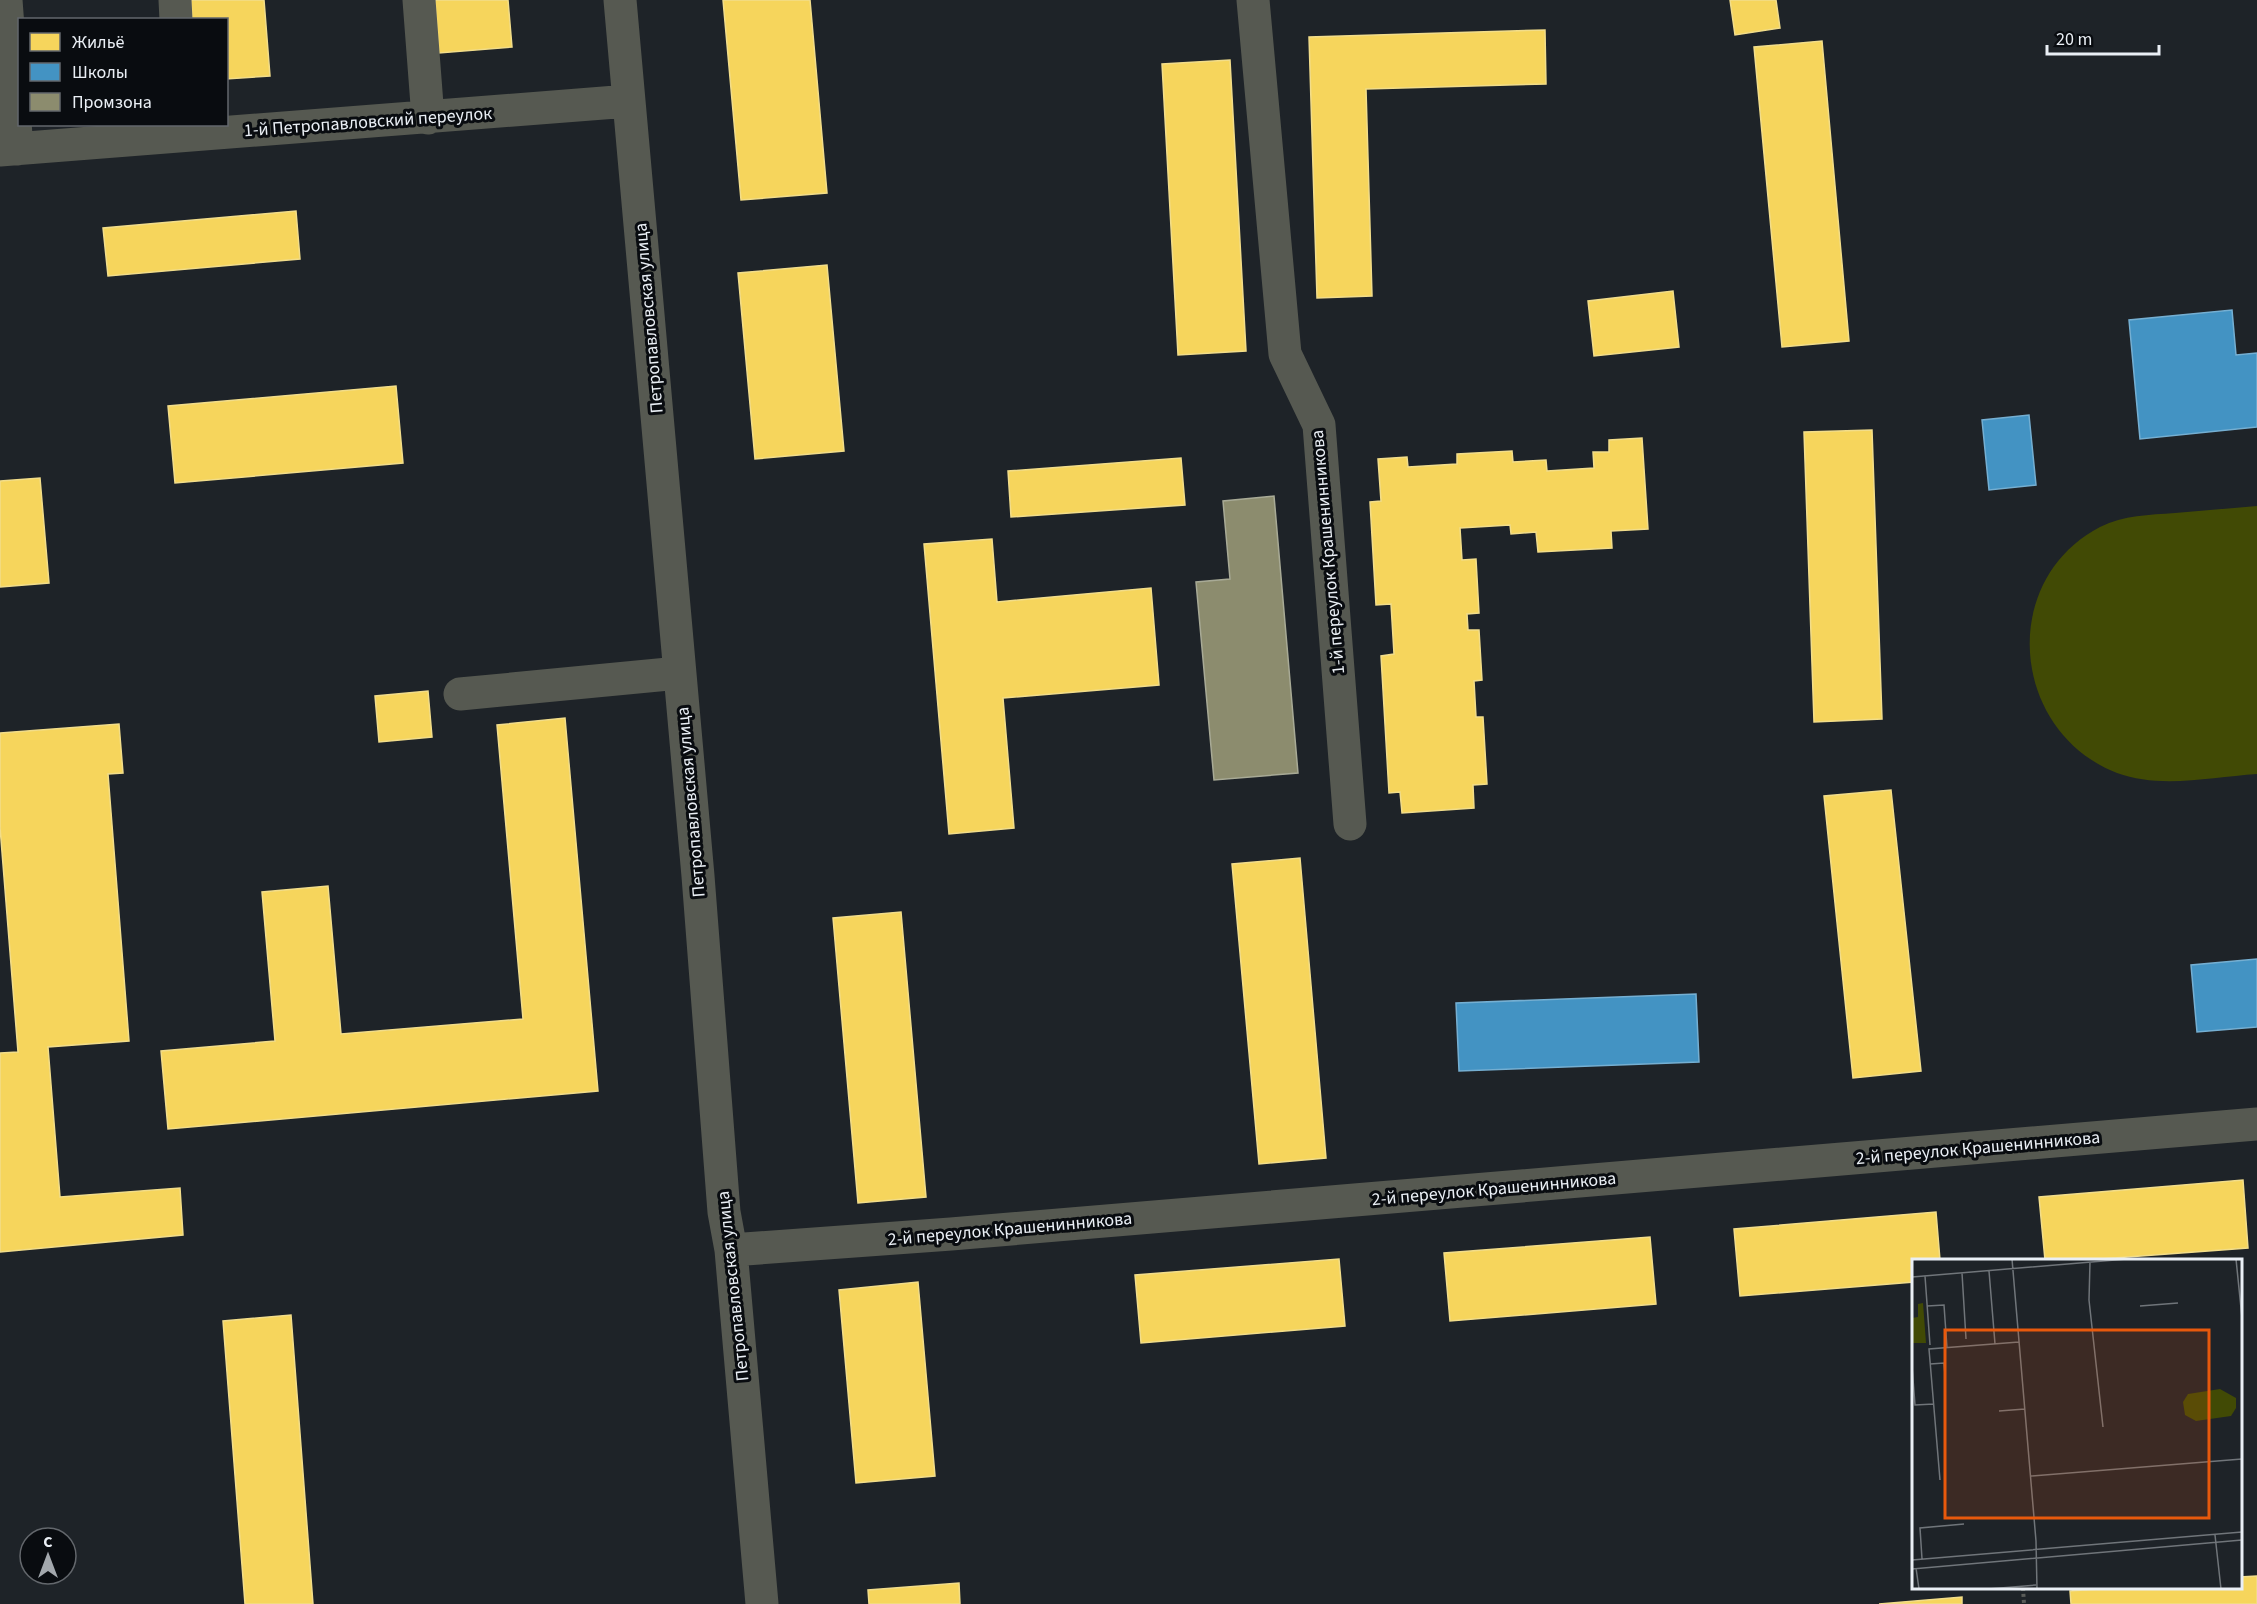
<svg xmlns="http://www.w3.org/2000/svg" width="2257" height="1604" font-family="'Source Sans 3',sans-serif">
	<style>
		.green { fill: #414a05 }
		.homes { fill: #f6d55c; stroke: #f2dd8a; stroke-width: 1.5 }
		.schools { fill: #4393c3; stroke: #75afd2; stroke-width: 1.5 }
		.industry { fill: #8c8c6e; stroke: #a8aa96; stroke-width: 1.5 }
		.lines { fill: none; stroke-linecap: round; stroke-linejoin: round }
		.path { stroke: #5a5c59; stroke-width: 4; stroke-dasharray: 3 3; stroke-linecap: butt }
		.minor { stroke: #565951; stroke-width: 33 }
		.labels { text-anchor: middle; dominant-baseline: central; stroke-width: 6; stroke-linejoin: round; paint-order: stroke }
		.street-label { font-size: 18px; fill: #eaeff5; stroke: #090c10 }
		.inset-road { fill: none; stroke: #70757a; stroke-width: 1.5 }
		.view { fill: #e8590c; fill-opacity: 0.15; stroke: #e8590c; stroke-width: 3 }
		.inset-edge { fill: none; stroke: #eaeff5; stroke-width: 3 }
	</style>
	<rect width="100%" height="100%" fill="#1e2328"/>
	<path class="green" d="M 2257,506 L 2257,774 C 2212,777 2160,789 2117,773 C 2011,732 1997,581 2100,527 C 2124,515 2149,515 2175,513 C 2203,511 2230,508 2257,506 Z"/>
	<path class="homes" d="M 191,0 L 264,0 L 270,76 L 226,79 L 226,20 L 192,20 Z
		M 435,0 L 508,0 L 512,47 L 439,53 Z
		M 723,0 L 810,0 L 827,193 L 741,200 Z
		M 1730,0 L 1776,0 L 1780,28 L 1735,35 Z
		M 1545,30 L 1546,84 L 1366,89 L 1372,296 L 1317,298 L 1309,37 Z
		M 1822,41 L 1849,341 L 1782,347 L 1754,47 Z
		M 1230,60 L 1246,351 L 1178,355 L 1162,64 Z
		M 296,211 L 300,259 L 108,276 L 103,228 Z
		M 827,265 L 844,451 L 755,459 L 738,273 Z
		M 1673,291 L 1679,347 L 1594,356 L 1588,301 Z
		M 396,386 L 403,463 L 175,483 L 168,406 Z
		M 1872,430 L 1882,719 L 1814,722 L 1804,432 Z
		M 1642,438 L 1648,529 L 1611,531 L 1612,548 L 1538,552 L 1536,532 L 1511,534 L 1510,525 L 1460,528 L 1462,560 L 1476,559 L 1479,613 L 1467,614 L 1468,630 L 1479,630 L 1482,680 L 1474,681 L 1476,717 L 1483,717 L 1487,784 L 1473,785 L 1474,808 L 1402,813 L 1400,792 L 1389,793 L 1381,656 L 1394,654 L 1391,604 L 1376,605 L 1370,502 L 1381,501 L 1378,459 L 1407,457 L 1408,467 L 1457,464 L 1457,454 L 1512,451 L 1513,462 L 1546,460 L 1547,471 L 1594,468 L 1593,452 L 1609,452 L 1609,440 Z
		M 1181,458 L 1185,505 L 1011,517 L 1008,471 Z
		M 40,478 L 49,583 L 0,587 L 0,481 Z
		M 992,539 L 997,602 L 1151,588 L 1159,685 L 1003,698 L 1014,828 L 949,834 L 924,544 Z
		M 428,691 L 432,737 L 379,742 L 375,696 Z
		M 565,718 L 598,1091 L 168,1129 L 161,1051 L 275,1041 L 262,892 L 328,886 L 341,1034 L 523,1019 L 497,725 Z
		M 119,724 L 123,773 L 108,774 L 129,1041 L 48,1047 L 60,1197 L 180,1188 L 183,1235 L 0,1252 L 0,1053 L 18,1052 L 0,827 L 0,733 Z
		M 1891,790 L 1921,1071 L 1853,1078 L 1824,796 Z
		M 1300,858 L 1326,1158 L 1259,1164 L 1232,864 Z
		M 901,912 L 926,1197 L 858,1203 L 833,918 Z
		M 2243,1180 L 2248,1248 L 2087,1260 L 2045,1260 L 2039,1197 Z
		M 1936,1212 L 1940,1260 L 1914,1260 L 1914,1282 L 1740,1296 L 1734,1229 Z
		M 1650,1237 L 1656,1304 L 1450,1321 L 1444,1253 Z
		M 1339,1259 L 1345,1326 L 1141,1343 L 1135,1275 Z
		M 918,1282 L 935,1476 L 856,1483 L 839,1290 Z
		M 291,1315 L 313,1604 L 245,1604 L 223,1321 Z
		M 2257,1576 L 2257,1604 L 2071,1604 L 2070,1591 L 2113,1588 L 2240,1588 L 2240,1577 Z
		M 959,1583 L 960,1604 L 869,1604 L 868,1590 Z
		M 1962,1597 L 1962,1604 L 1879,1604 Z"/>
	<path class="schools" d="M 2232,310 L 2236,355 L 2257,353 L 2257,427 L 2140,439 L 2129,320 Z
		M 2029,415 L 2036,485 L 1989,490 L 1982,420 Z
		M 2257,959 L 2257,1027 L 2197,1032 L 2191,965 Z
		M 1696,994 L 1699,1062 L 1459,1071 L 1456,1003 Z"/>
	<path class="industry" d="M 1274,496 L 1298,773 L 1214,780 L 1196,582 L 1230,579 L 1223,501 Z"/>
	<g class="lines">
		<path class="path" d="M 2023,1588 L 2024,1604"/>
		<path class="minor" d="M 6,0 L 17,149
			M 175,0 L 176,20
			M 419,0 L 428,118
			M 620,0 L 698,876 L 724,1212 L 731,1250 L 762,1604
			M 1253,0 L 1285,354 L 1319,425 L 1350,824
			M 0,150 L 629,101
			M 460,694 L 679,673
			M 731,1250 L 951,1234 L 2257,1124"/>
	</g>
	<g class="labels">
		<g class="street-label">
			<text transform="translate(368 122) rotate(-4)">1-й Петропавловский переулок</text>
			<text transform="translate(649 318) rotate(-95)">Петропавловская улица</text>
			<text transform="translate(1328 552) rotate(-95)">1-й переулок Крашенинникова</text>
			<text transform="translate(691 802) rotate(-95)">Петропавловская улица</text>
			<text transform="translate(1978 1148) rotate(-5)">2-й переулок Крашенинникова</text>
			<text transform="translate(1494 1189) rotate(-5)">2-й переулок Крашенинникова</text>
			<text transform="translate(1010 1229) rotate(-5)">2-й переулок Крашенинникова</text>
			<text transform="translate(733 1286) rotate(-96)">Петропавловская улица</text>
		</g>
	</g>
	<g transform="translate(1912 1259)">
		<rect width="330" height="330" fill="#1e2328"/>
		<path d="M 11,44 L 14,84 L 0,84 L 0,59 L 6,58 L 6,45 ZM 308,130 L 324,139 L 324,149 L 319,157 L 284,162 L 273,156 L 271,143 L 276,135 Z" fill="#414a05"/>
		<path class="inset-road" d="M 100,0 L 124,282 L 125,330M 324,0 L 330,59M 178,3 L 177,41 L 191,168M 77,12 L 83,85M 50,14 L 54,80M 13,17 L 18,86M 0,18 L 215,0M 15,47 L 32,46 L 35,89M 228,47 L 266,44M 18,105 L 32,104 L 33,116M 0,107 L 3,146 L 22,145M 87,152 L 113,150M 119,217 L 330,200M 28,221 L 17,90 L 107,83M 303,276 L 309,330M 10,300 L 8,269 L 52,265M 0,301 L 330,273M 4,309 L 7,330M 0,310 L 330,281M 76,330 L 124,326"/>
		<path class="view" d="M 33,71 L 297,71 L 297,259 L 33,259 Z"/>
		<rect width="330" height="330" class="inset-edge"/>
	</g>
	<rect x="18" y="18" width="210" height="108" fill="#090c10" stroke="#63676c" stroke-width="1.5"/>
	<rect x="30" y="33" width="30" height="18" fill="#f6d55c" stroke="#63676c" stroke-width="1.5"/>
	<text x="72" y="48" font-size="18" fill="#eaeff5">Жильё</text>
	<rect x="30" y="63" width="30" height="18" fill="#4393c3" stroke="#63676c" stroke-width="1.5"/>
	<text x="72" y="78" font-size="18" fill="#eaeff5">Школы</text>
	<rect x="30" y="93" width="30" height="18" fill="#8c8c6e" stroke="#63676c" stroke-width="1.5"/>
	<text x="72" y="108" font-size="18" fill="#eaeff5">Промзона</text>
	<g transform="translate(48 1556)"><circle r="28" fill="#090c10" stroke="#63676c" stroke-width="1.5"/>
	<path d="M0-4.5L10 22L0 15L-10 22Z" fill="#a3a8ad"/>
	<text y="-9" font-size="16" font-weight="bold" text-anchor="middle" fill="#eaeff5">С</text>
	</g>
	<path d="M2047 45v9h112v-9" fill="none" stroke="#eaeff5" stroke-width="3"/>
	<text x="2056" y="45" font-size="18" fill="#eaeff5" stroke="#090c10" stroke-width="4.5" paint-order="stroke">20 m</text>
</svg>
